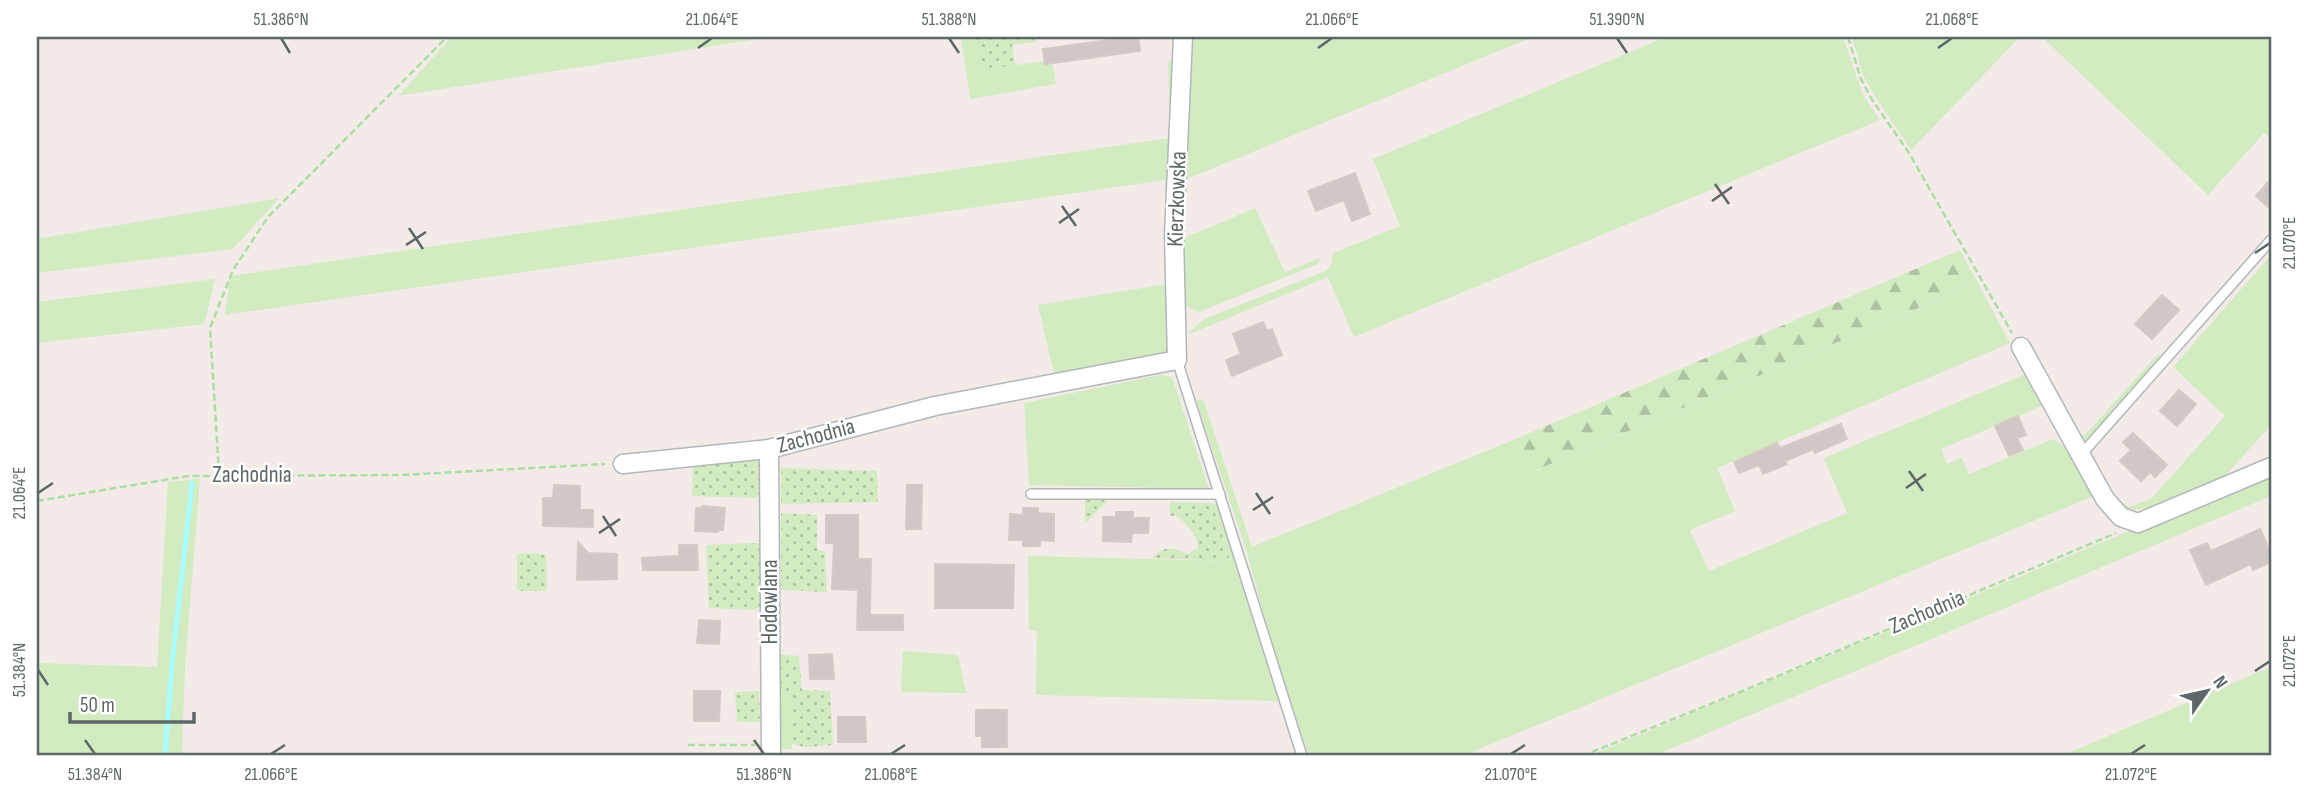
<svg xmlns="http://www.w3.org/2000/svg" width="2308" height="793" font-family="'Sofia Sans Condensed',sans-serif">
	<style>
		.grass { fill: #d3ebc1 }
		.forest { fill: url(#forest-firs) }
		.garden { fill: url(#garden-dots) }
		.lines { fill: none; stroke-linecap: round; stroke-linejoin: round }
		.stream { stroke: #a9fdff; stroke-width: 5 }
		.building { fill: #cfc8c6; stroke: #d7c9c4; stroke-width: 2 }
		.service-casing { stroke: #b2b8ba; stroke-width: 12 }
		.minor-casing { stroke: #b2b8ba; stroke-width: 21 }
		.path { stroke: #acdea3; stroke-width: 2.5; stroke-dasharray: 7 3.5; stroke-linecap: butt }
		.service { stroke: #fff; stroke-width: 9 }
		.minor { stroke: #fff; stroke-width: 18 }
		.ticks { fill: none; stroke: #5e6768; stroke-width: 2.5 }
		.labels { text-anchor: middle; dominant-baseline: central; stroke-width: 5; stroke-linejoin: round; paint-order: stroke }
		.street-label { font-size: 23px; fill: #5e6768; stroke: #fff }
		.neatline { fill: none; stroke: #5e6768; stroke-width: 2.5 }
		.ticks-label { font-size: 18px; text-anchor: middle; fill: #5e6768 }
	</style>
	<defs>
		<pattern id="forest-firs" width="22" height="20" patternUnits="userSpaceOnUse" patternTransform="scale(1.75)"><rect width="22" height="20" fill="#d3ebc1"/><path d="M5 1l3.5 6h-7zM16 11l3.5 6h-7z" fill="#aec2a1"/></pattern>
		<pattern id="garden-dots" width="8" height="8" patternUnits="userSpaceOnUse" patternTransform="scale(1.75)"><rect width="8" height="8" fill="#d3ebc1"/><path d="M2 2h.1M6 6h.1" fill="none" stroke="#aec2a1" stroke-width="1.8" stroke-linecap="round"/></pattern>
	</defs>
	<rect width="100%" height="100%" fill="#f2ebe7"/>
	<path class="grass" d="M 452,37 L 770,37 L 398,96 Z
		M 961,37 L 976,37 L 980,70 L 1045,61 L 1046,65 L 1053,64 L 1056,84 L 970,99 Z
		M 1192,37 L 1533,37 L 1184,180 Z
		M 1666,37 L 1843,37 L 1863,95 L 1880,120 L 1354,337 L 1328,277 L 1187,335 L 1198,324 L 1207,318 L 1326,271 L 1331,265 L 1333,253 L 1400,226 L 1373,159 Z
		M 1852,37 L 2020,37 L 1911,150 L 1872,92 L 1863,75 Z
		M 2042,37 L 2271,37 L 2271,139 L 2264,133 L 2208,195 Z
		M 1174,60 L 1169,347 L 1165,355 L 1055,378 L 1038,305 L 1167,284 L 1165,180 L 225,315 L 230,276 L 1170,138 L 1168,61 Z
		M 279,198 L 233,249 L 37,273 L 37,239 Z
		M 1255,208 L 1285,272 L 1320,258 L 1318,264 L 1199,312 L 1184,305 L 1180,240 Z
		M 1960,250 L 2010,343 L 1717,468 L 1735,511 L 1690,530 L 1709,571 L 1847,513 L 1824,458 L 2026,374 L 2043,405 L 1941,449 L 1947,464 L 1962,458 L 1969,474 L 2053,439 L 2069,450 L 2094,496 L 1462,756 L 1309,756 L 1275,656 L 1246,549 L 1196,401 L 1203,399 L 1252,547 L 1518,438 L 1535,471 L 1963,289 L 1967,283 Z
		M 2271,255 L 2271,425 L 2225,476 L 2158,507 L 2132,510 L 2113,503 L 2091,461 L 2095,454 L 2095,465 L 2114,499 L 2130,507 L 2152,498 L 2225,416 L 2173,367 Z
		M 215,279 L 204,324 L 37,343 L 37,302 Z
		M 2158,354 L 2161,356 L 2088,440 L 2081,441 L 2076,434 L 2085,435 Z
		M 1160,375 L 1172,377 L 1209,489 L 1029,485 L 1024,403 Z
		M 2271,472 L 2271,496 L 1653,756 L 1589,756 Z
		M 200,479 L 185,667 L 182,756 L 37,756 L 37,663 L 157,667 L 168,482 Z
		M 1212,503 L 1218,505 L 1263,644 L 1279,701 L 1036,695 L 1037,631 L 1029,630 L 1028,556 L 1230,561 Z
		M 903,651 L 958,655 L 966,693 L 901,692 Z
		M 781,655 L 782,690 L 792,690 L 792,749 L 778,749 L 778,656 Z
		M 2271,667 L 2271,756 L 2061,756 Z"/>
	<path class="forest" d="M 1960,250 L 1967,283 L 1963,289 L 1534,471 L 1518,438 Z"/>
	<path class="garden" d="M 976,37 L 1036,37 L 1036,42 L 1012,45 L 1015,65 L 980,70 Z
		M 759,459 L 759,496 L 757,498 L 692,496 L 693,464 Z
		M 781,468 L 877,471 L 878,502 L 781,504 Z
		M 1085,500 L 1109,500 L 1085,523 Z
		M 1170,502 L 1212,503 L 1230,561 L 1152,558 C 1164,545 1172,547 1188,554 L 1198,548 C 1198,534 1187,525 1177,516 L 1170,516 Z
		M 781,513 L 817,515 L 817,550 L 825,551 L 827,592 L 781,590 Z
		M 760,543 L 760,606 L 755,610 L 709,608 L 706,545 Z
		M 517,553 L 546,554 L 547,591 L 517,591 Z
		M 781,655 L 799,656 L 802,690 L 830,691 L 833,745 L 805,747 L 792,744 L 792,691 L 781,690 Z
		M 759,691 L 760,722 L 737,722 L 735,692 Z"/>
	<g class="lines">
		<path class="stream" d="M 165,756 L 172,663 L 192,483"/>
	</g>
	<path class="building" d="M 1107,37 L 1138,37 L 1140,51 L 1045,64 L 1043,49 L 1108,40 Z
		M 1355,173 L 1370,214 L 1352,221 L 1344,200 L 1316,211 L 1308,191 Z
		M 2271,179 L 2271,210 L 2256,196 Z
		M 2162,295 L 2179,310 L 2152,339 L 2135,324 Z
		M 1263,322 L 1267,331 L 1272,329 L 1282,355 L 1232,376 L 1226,360 L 1241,354 L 1233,334 Z
		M 2179,390 L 2196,404 L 2177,426 L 2160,411 Z
		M 2018,416 L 2026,435 L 2017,438 L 2023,450 L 2009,456 L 1995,426 Z
		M 1841,424 L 1847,439 L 1815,453 L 1813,449 L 1785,461 L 1787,464 L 1763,474 L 1759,465 L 1739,473 L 1734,462 L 1777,443 L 1780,448 Z
		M 2133,433 L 2167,465 L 2155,477 L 2150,472 L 2141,481 L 2120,461 L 2131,450 L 2123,442 Z
		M 554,485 L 580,486 L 580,510 L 593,510 L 593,527 L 543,526 L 543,498 L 553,498 Z
		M 907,485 L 922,485 L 921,529 L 906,529 Z
		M 702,506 L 725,508 L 723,530 L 719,530 L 718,532 L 695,531 L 696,508 L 702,508 Z
		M 1023,508 L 1038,508 L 1038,513 L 1054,514 L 1054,541 L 1040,540 L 1040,546 L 1023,546 L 1023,540 L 1009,540 L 1010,514 L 1023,515 Z
		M 1116,512 L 1133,512 L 1133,518 L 1149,518 L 1148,533 L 1132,533 L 1131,542 L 1103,541 L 1103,517 L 1116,517 Z
		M 826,515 L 858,515 L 858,565 L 859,559 L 871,559 L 870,615 L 903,615 L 903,630 L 857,630 L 858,590 L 832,589 L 834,543 L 826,543 Z
		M 2260,529 L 2268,547 L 2271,546 L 2271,562 L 2253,570 L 2251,564 L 2206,585 L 2190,550 L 2207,543 L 2211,551 Z
		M 578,542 L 588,553 L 617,554 L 617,579 L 577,580 Z
		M 679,545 L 697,545 L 698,570 L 643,570 L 642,558 L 679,556 Z
		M 935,564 L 1014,565 L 1013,608 L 935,608 Z
		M 699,620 L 720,621 L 719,644 L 697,643 Z
		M 832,654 L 834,679 L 810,679 L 809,655 Z
		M 694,691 L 720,691 L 719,721 L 694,721 Z
		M 976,710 L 1007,710 L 1007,747 L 982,747 L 982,736 L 976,736 Z
		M 838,717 L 865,717 L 866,742 L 838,742 Z"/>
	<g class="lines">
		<g class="service-casing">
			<path id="service" d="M 1177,360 L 1302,756
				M 2080,456 L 2271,240
				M 1031,494 L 1220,494"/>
		</g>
		<g class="minor-casing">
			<path id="minor" d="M 2021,347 L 2105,499 L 2121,517 L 2138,523 L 2271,467
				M 769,449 L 771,756
				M 623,464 L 769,449 L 935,406 L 1177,360 L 1174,235 L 1183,37"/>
		</g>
		<path class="path" d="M 1848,37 L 1861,79 L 1871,98 L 1909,153 L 2012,333
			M 219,474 L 210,328 L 233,270 L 268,217 L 447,37
			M 37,501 L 188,476 L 402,475 L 605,464
			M 688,745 L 755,745
			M 1582,756 L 1740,692 L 2116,533"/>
		<use href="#service" class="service"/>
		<use href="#minor" class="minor"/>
	</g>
	<path class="ticks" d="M 281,38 L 290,53M 949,38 L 959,53M 1617,38 L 1627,53M 698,48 L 712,38M 1318,48 L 1332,38M 1938,48 L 1952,38M 1715,184 L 1729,204M 1712,201 L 1732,187M 1062,206 L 1076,226M 1059,223 L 1079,209M 409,228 L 423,249M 406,245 L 426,232M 2255,253 L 2270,243M 1909,471 L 1923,491M 1906,488 L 1926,474M 38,493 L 53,483M 1256,493 L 1270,514M 1253,510 L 1273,497M 603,516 L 616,536M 599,533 L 620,519M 38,670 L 48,685M 2255,671 L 2270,661M 85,740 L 95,754M 754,740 L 764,754M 271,754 L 285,745M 891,754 L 905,745M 1511,754 L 1525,745M 2131,754 L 2145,745"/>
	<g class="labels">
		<g class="street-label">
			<text transform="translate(1177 199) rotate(-88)">Kierzkowska</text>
			<text transform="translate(816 436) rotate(-15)">Zachodnia</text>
			<text x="252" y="475">Zachodnia</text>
			<text transform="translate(770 602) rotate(-90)">Hodowlana</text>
			<text transform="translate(1927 612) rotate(-23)">Zachodnia</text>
		</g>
	</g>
	<rect width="2308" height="793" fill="none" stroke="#ffffff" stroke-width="77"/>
	<g transform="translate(2207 691) rotate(56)" stroke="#ffffff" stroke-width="5" paint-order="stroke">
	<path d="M0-5L12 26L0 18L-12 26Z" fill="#5e6768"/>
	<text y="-10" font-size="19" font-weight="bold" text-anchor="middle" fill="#5e6768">N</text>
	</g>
	<path d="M70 712v10h124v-10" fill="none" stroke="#5e6768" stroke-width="3.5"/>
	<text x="80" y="712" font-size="21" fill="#5e6768" stroke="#ffffff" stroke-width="5" paint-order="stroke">50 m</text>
	<rect x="38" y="38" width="2232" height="716" class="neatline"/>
	<g class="ticks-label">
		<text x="281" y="25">51.386°N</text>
		<text x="712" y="25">21.064°E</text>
		<text x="949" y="25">51.388°N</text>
		<text x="1332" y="25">21.066°E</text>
		<text x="1617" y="25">51.390°N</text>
		<text x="1952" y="25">21.068°E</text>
		<text transform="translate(2289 243) rotate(-90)" y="6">21.070°E</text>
		<text transform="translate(19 493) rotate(-90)" y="6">21.064°E</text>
		<text transform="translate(2289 661) rotate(-90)" y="6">21.072°E</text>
		<text transform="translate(19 670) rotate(-90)" y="6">51.384°N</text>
		<text x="95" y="780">51.384°N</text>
		<text x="271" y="780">21.066°E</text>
		<text x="764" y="780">51.386°N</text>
		<text x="891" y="780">21.068°E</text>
		<text x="1511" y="780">21.070°E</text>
		<text x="2131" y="780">21.072°E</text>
	</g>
</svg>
